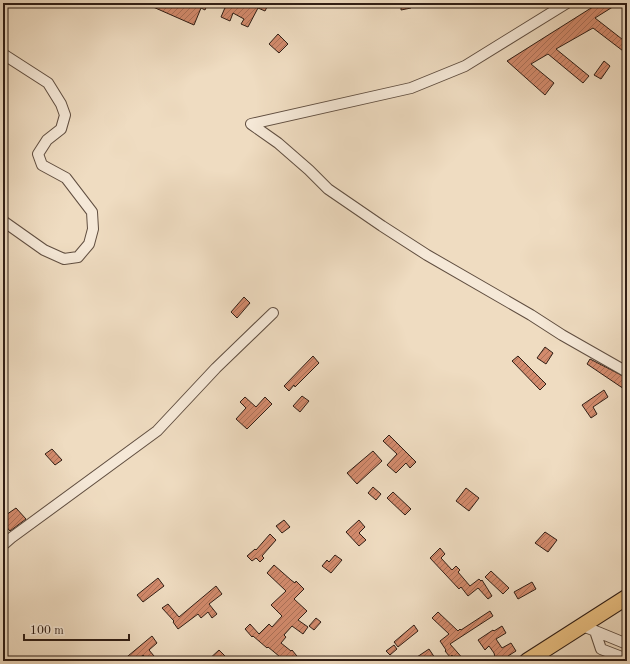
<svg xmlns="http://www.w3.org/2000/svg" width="630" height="664" font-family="'Old Standard TT',serif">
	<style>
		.building { fill: url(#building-hatch); stroke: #301e15 }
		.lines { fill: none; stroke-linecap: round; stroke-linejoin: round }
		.minor-casing { stroke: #604e40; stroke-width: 12 }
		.highway-casing { stroke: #301e15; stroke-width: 17 }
		.minor { stroke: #f5e8d7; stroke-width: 10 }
		.highway { stroke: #e8be80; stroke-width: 15 }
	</style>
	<defs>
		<pattern id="building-hatch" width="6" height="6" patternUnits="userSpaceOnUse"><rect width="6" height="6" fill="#d38b6d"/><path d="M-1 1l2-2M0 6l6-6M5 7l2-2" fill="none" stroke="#ac7158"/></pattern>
	</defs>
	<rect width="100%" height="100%" fill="#efdcc1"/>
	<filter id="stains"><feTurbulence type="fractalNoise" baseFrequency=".005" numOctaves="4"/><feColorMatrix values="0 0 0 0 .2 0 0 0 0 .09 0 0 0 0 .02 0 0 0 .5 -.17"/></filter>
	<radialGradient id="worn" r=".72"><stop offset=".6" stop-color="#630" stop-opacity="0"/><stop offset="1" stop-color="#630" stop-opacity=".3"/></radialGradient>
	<path class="building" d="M 144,3 L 208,3 L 205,10 L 201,8 L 194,25 Z
		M 227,3 L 269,3 L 265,11 L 258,8 L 248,27 L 241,24 L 244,19 L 233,13 L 230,21 L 221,17 Z
		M 401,3 L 410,3 L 411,8 L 401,10 Z
		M 599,3 L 619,3 L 595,18 L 627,43 L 627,54 L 593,28 L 556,49 L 589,76 L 583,83 L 548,54 L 531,64 L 554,83 L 545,95 L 507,61 Z
		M 278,34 L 288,44 L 279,53 L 269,44 Z
		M 604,61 L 610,66 L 601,79 L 594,75 Z
		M 244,297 L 250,303 L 237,318 L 231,312 Z
		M 545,347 L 553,353 L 546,364 L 537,358 Z
		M 313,356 L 319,363 L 295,387 L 294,385 L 289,391 L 284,386 Z
		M 518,356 L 546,384 L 540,390 L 512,361 Z
		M 590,359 L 627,378 L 627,391 L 587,364 Z
		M 604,390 L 608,397 L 593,407 L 597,414 L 591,418 L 582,405 Z
		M 302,396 L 309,401 L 300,412 L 293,406 Z
		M 245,397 L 256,407 L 265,397 L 272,404 L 247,429 L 236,419 L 246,408 L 240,402 Z
		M 389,435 L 416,462 L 410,468 L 406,463 L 396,473 L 387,465 L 397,454 L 383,441 Z
		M 52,449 L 62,460 L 55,465 L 45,454 Z
		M 373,451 L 382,461 L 357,484 L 347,473 Z
		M 373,487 L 381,494 L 376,500 L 368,493 Z
		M 466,488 L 479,498 L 469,511 L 456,501 Z
		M 393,492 L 411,509 L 405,515 L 387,498 Z
		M 16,508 L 26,519 L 10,531 L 3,523 L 3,517 Z
		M 284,520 L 290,527 L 282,533 L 276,526 Z
		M 359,520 L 365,527 L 359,533 L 366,540 L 359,546 L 346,532 Z
		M 545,532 L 557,540 L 548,552 L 535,543 Z
		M 270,534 L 276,540 L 262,556 L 264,558 L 260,562 L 256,558 L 252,561 L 247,556 L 255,549 L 256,550 Z
		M 440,548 L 445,554 L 441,558 L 452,570 L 456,566 L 460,570 L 458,572 L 470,586 L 479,579 L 481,581 L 482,580 L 492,596 L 488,599 L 478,588 L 468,596 L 461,587 L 459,589 L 430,558 Z
		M 335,555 L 342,560 L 331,573 L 322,566 L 327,560 L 329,562 Z
		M 274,565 L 291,580 L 295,583 L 296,581 L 304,589 L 294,599 L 307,611 L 298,620 L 308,627 L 303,634 L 292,626 L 284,635 L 286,637 L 281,643 L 291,651 L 292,650 L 301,661 L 285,661 L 268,647 L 267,648 L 253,636 L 252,637 L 245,629 L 250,624 L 259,634 L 269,624 L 272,627 L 282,616 L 271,605 L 286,591 L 267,573 Z
		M 491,571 L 509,588 L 503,594 L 485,577 Z
		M 158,578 L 164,586 L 143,602 L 137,595 Z
		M 532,582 L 536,589 L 518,599 L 514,592 Z
		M 216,586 L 222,594 L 209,604 L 217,614 L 212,618 L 208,612 L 201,618 L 198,614 L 178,629 L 173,622 L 174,621 L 162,608 L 168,604 L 179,617 Z
		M 490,611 L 493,616 L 450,644 L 465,661 L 456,661 L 452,655 L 450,657 L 445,651 L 446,650 L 440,641 L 449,634 L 432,618 L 438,612 L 458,631 L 460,629 L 461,630 Z
		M 316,618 L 321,622 L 314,630 L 309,626 Z
		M 414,625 L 418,631 L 398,647 L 394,642 Z
		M 502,626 L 506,633 L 496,639 L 502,648 L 511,643 L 516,651 L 508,656 L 510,661 L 496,661 L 494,653 L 489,646 L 485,650 L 478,640 L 493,630 L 494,631 Z
		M 152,636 L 157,643 L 149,650 L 154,656 L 149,661 L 143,655 L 136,661 L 122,661 Z
		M 394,645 L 397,649 L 390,655 L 386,651 Z
		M 429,649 L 437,661 L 411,661 Z
		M 219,650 L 227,658 L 224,661 L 207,661 Z"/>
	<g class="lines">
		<g class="minor-casing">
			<path id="minor" d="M 567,3 L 465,66 L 411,88 L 251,124 L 278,143 L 309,170 L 328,189 L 382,226 L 427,255 L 531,315 L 562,335 L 627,372
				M 3,54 L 48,83 L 61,104 L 65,115 L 61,129 L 47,140 L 38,154 L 42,165 L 66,178 L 92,212 L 93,229 L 89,244 L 78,257 L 64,259 L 44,250 L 3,221
				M 3,545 L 11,538 L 157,431 L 216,368 L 273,313
				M 583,626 L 627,644
				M 595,631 L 601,649 L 627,659"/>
		</g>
		<g class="highway-casing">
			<path id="highway" d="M 527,661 L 627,597"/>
		</g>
		<use href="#minor" class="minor"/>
		<use href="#highway" class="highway"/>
	</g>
	<rect width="630" height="664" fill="none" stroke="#efdcc1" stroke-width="16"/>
	<rect x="4" y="4" width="622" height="656" fill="none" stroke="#301e15" stroke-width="2"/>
	<rect x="8" y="8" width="614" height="648" fill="none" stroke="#301e15"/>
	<path d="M24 634v6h105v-6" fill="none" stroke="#301e15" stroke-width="2"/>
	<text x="30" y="634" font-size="12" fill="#301e15" stroke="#f5e8d7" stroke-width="3" paint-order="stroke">100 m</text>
	<rect width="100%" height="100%" filter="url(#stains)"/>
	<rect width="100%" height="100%" fill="url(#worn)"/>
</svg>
